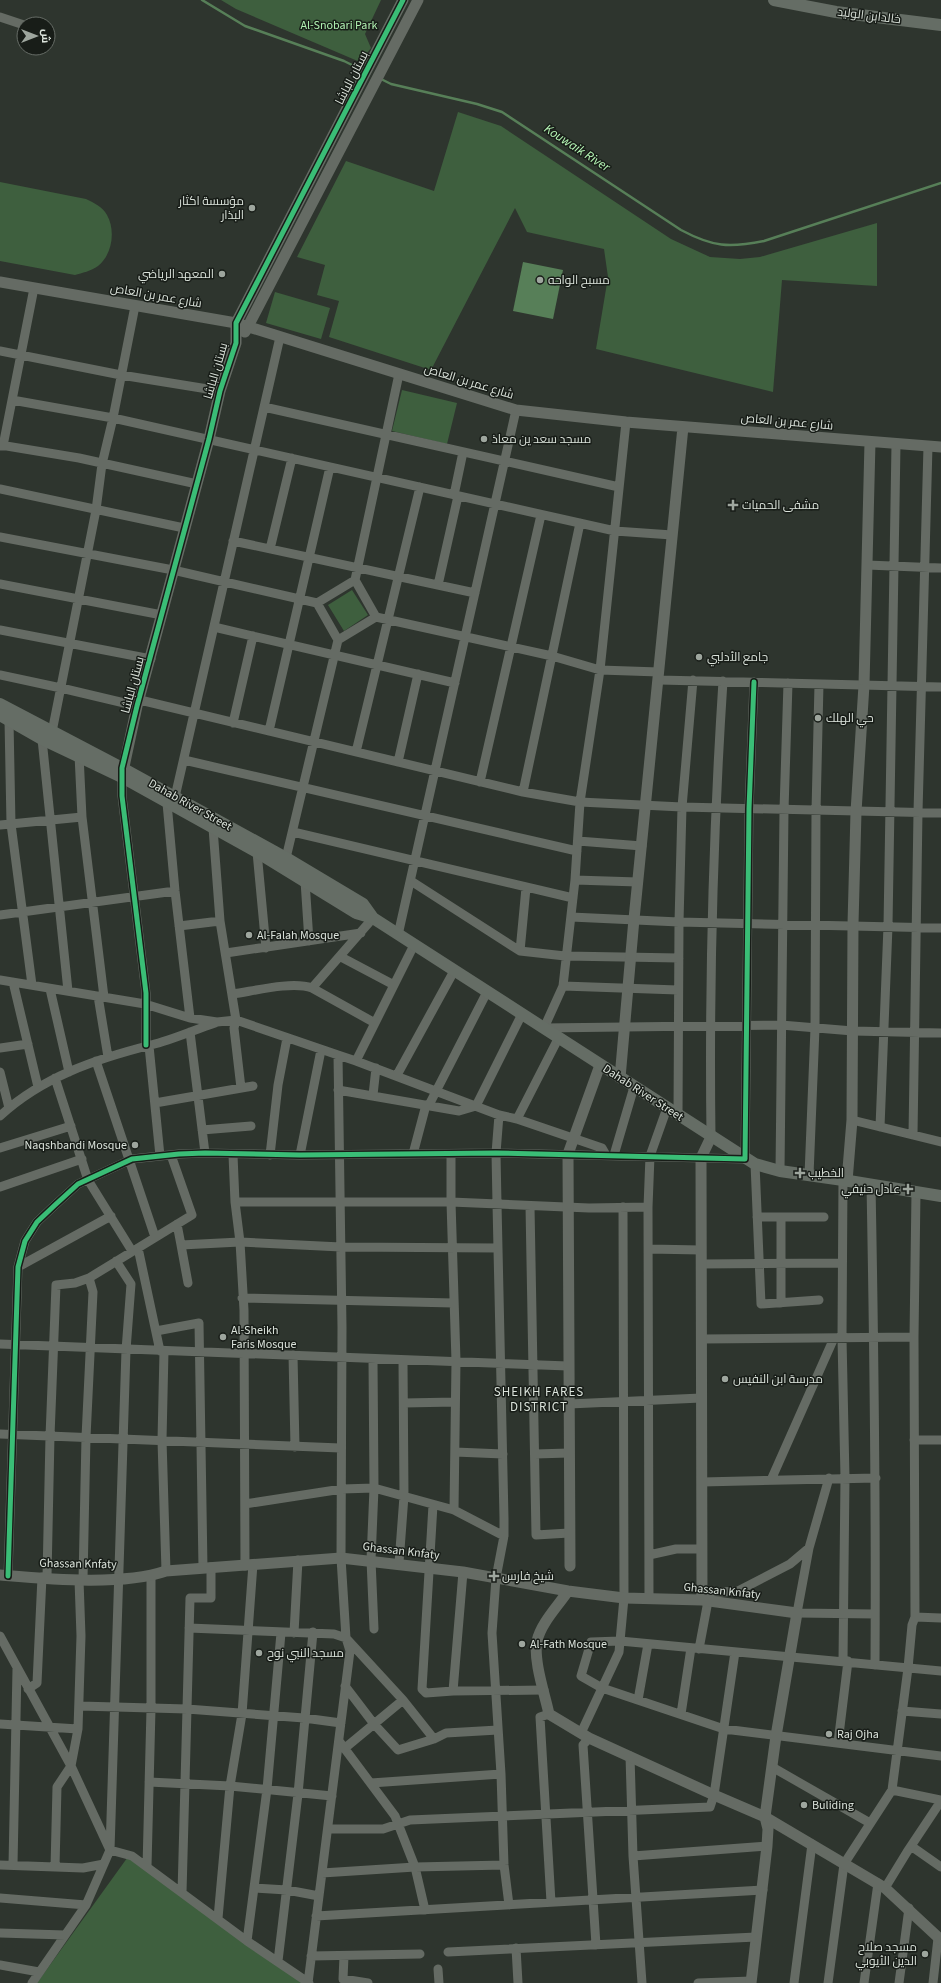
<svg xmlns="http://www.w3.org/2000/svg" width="941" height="1983" font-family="'Source Sans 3',Cairo,sans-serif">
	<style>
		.green { fill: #3e5f3e }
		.water { fill: #577f58 }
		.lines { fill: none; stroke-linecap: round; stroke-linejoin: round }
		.stream { stroke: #577f58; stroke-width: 2.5 }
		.minor { stroke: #656b64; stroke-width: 9 }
		.tertiary { stroke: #656b64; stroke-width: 11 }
		.secondary { stroke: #656d65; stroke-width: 12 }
		.cycleway-casing { stroke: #181d18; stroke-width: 8 }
		.cycleway { stroke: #3abd76; stroke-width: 5 }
		.poi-dot { fill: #9ea69e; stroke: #181d18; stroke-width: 1.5 }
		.labels { text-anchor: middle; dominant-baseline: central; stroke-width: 3; stroke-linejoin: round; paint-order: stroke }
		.street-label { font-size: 12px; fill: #dbe3db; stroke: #181d18 }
		.park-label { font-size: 12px; fill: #b1f2b2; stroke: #181d18 }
		.poi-label { font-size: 12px; fill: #dbe3db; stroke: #181d18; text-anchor: start }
		.water-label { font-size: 13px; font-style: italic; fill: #b7f8b7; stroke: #181d18 }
		.neighbourhood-label { font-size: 13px; letter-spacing: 1px; fill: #dbe3db; stroke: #181d18 }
	</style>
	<rect width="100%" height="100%" fill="#2e352e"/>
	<path class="green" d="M 221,0 L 381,0 L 365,34 L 371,48 L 360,62 L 236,9 Z
		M 458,112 L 501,126 L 671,239 L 710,257 L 740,259 L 760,257 L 877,223 L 877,286 L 782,280 L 773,392 L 596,349 L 608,277 L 604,249 L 527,232 L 515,208 L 431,370 L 329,337 L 339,301 L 317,295 L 325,265 L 297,257 L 346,161 L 434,191 Z
		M 0,182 L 86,199 C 94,203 103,207 107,215 C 116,231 112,255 98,266 C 91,271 82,273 75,275 L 0,261 Z
		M 275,292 L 330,308 L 321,339 L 266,323 Z
		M 402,390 L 457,403 L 447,444 L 392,431 Z
		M 352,590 L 368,615 L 344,631 L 328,605 Z
		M 130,1854 L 311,1983 L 37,1983 Z"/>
	<path class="water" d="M 523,262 L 563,270 L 553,319 L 513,311 Z"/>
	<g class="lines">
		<path class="stream" d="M 202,0 L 245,26 L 344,61 L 364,71
			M 381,79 L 391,84 L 477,104 L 502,112 L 681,230 C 713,247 729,248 764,241 L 941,183"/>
		<path class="minor" d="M 0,17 L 24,25
			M 48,35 L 50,36
			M 0,351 L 121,375 L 220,391
			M 12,400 L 113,418 L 615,531 L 672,535
			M 264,407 L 619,487
			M 626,422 L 600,670 L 580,802 L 575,880 L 563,986 L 544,1028 L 781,1025 L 853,1031 L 941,1033
			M 0,445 L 79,458 L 197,484
			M 0,446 L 3,446 L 34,288
			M 0,489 L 184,528
			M 454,495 L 463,452
			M 0,537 L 173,570 L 317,603
			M 233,541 L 475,593
			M 270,549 L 292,458
			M 867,565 L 941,568
			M 0,584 L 162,615
			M 438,585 L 458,496
			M 376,617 L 552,656 L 600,670 L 659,672
			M 214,627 L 455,683
			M 0,630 L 151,659
			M 338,640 L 376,617 L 355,580 L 399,374
			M 0,675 L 61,688 L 137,706
			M 659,680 L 941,687
			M 140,700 L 523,792 L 580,802 L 682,807 L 941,813
			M 9,720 L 11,824 L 32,985
			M 233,723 L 253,636
			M 269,731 L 330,467
			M 52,732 L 96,510 L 102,464 L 113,418 L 135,306
			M 42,739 L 68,991
			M 356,752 L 420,487
			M 79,755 L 82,817 L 104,997
			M 184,760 L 577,851
			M 398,762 L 418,674
			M 122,777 L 122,796 L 146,993 L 146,1045
			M 480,782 L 541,515
			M 523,792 L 580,523
			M 175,797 L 280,337
			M 167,803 L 175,891 L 190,1018
			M 0,825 L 82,817
			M 213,828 L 220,921 L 236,1020 L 234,1028 L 241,1088
			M 293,832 L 573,898
			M 578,841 L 642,846
			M 257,852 L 266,948
			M 286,858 L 338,640 L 317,603 L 355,580
			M 575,880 L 638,882
			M 305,881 L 309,941
			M 411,881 L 520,951 L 565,956 L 679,958
			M 0,915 L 175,891
			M 571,917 L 679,922 L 941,928
			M 179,926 L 220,921
			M 398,935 L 516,410
			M 520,951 L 526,888
			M 226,953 L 361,933
			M 341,957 L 394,985
			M 0,980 L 145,1004 L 190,1018 L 217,1022 L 236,1020 L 338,1055
			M 13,982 L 38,1087
			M 563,986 L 678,990
			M 312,988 L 375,1023
			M 50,989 L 69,1072
			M 233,994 C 254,991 292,981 312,988 L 373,918
			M 98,996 L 108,1057
			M 190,1032 L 205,1153
			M 149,1046 L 160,1156
			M 0,1048 L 28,1044
			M 96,1061 L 155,1237
			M 356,1061 L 499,1115 L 517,1119 L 602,1148 L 606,1155
			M 0,1072 L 9,1108
			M 397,1075 L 454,971
			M 55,1078 L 88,1180 L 132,1251
			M 338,1090 L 459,1111 L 476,1106 L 522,1014
			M 373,1095 L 376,1068
			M 155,1103 L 253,1086
			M 429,1105 L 487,992
			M 499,1115 L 496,1153 L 497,1204 L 504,1518 L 504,1536 L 496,1578 L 492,1633 L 501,1774 L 504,1865 L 509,1905
			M 678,1115 L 679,922 L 682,807 L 693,680
			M 0,1116 C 42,1077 96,1059 151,1045 C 172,1040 194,1030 215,1023
			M 517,1119 L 559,1037
			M 852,1120 L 941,1142
			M 880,1127 L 888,926 L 896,444
			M 202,1130 L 251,1126
			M 913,1135 L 918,812 L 928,446
			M 711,1137 C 709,984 713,834 723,681
			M 0,1148 L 71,1126
			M 413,1154 L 426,1105
			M 451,1154 L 451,1202 L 456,1361 L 454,1510
			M 233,1155 L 235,1202 L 240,1242 L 244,1310 L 245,1566
			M 270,1155 L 278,1085 L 287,1038
			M 300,1155 L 321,1050
			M 614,1155 L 634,1087
			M 755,1164 L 761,1304 L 819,1300
			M 780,1171 L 784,810 L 788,683
			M 809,1175 L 815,1028 L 816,811 L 819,684
			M 843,1180 L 842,1338 L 845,1478 L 843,1661
			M 871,1184 C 874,1345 876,1504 875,1665
			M 0,1187 L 82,1159
			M 235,1202 L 451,1202 L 589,1208 L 648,1207
			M 530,1206 L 536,1535 L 569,1533
			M 757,1217 L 824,1217
			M 177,1224 L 181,1245 L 240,1242 L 341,1247 L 498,1248
			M 181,1245 L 188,1283
			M 138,1248 L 160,1351
			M 649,1249 L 701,1250
			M 701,1264 L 842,1263
			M 18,1267 L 111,1216
			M 242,1298 L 453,1303
			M 781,1303 L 781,1217
			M 156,1331 L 199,1323 L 203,1568
			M 702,1339 L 914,1337
			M 0,1344 L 568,1366
			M 164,1351 L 162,1440 L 166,1571
			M 293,1355 L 295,1447
			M 373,1360 L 374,1488 L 371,1560 L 374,1629
			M 404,1403 L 455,1402
			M 569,1404 L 701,1398
			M 0,1434 L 340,1448
			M 914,1440 L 941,1440
			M 455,1452 L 503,1454
			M 535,1454 L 569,1453
			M 771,1480 L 834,1338
			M 702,1482 L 876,1478
			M 245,1504 L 342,1489 L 374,1488 L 454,1510 L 504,1536
			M 433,1505 L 422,1689 L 426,1693 L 453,1691 L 544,1690
			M 809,1548 L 829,1478
			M 649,1555 L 676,1549 L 702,1549
			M 399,1563 L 404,1496 L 403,1361
			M 8,1576 L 18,1267 L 25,1241 L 37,1222 L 55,1205 L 78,1184 L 132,1159 L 179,1154 L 205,1153 L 300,1155 L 496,1153 L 745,1159 L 749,809 L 754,682
			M 47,1577 L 50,1436 L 56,1285 L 75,1283 L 89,1278 L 192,1215 L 171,1155
			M 83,1580 L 86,1437 L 93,1292 L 89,1278
			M 702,1593 L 738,1591 L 790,1564 L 809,1548 L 797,1613 L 875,1614
			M 649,1599 L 648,1207 L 650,1156 L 667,1108
			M 915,1617 L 941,1618
			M 189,1628 L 334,1634 L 346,1638 L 403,1700 L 434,1739
			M 294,1633 L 298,1560
			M 0,1636 L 71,1766 L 110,1850 L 132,1856 L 247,1941 L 309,1983
			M 699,1649 L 708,1601
			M 941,1671 L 620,1641 L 591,1642 L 581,1676 L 602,1688 L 724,1729 L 941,1756
			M 345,1686 L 374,1724 L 398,1750 L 434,1739 L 446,1733 L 498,1730
			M 28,1689 L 37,1683 L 42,1577
			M 453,1691 L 463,1572
			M 638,1700 L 648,1644
			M 80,1706 L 187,1709 L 304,1718 L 341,1723
			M 902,1711 L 941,1714
			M 549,1714 L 540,1717 L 551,1902
			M 681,1714 L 691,1648
			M 0,1724 L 78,1729
			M 581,1733 L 619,1652 L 624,1598 L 623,1207
			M 589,1738 L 583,1745 L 596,1945
			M 339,1741 L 395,1816 L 415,1867 L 425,1910
			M 838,1743 L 848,1661
			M 345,1748 L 403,1700
			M 630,1756 L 633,1856 L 642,1983
			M 772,1767 L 870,1823
			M 149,1782 L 230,1786 L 332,1796
			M 371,1783 L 501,1774
			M 892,1790 L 941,1800
			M 328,1829 L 383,1829 L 410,1820 L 710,1807 L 714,1795 L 735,1652
			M 911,1846 L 941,1867
			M 633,1856 L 767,1846
			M 0,1865 L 83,1868 L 104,1864
			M 13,1865 L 17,1669
			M 55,1867 L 57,1787 L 71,1766 L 78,1729 L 81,1636 L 79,1580
			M 147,1867 L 151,1709 L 151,1576
			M 322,1873 L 415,1867 L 504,1865
			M 254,1888 L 287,1890 L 319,1896
			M 885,1888 L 907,1852 L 941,1801
			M 182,1893 L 190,1598 L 211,1598 L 211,1567
			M 0,1898 L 86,1905
			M 316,1916 L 763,1890
			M 218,1918 L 230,1786 L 242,1714 L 253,1564
			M 0,1933 L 65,1935
			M 247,1941 L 267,1789 L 281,1633
			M 516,1948 L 518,1983
			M 448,1952 L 756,1937
			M 311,1956 L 420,1954
			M 344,1956 L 343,1979 L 368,1983
			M 278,1961 L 298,1794 L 313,1632
			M 0,1965 L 39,1972
			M 438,1969 L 439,1983
			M 32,1983 L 86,1905 L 110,1850 L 126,1350 L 131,1284 L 116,1261
			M 308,1983 L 350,1651 L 346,1638 L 341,1558 L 342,1327 L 338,1055 L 356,1061 L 414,945
			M 698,1983 L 751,1981
			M 794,1983 L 812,1844
			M 828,1983 L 844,1864 L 892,1790 L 908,1668 L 912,1625 L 915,1617 L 914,1337 L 916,1192
			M 864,1983 L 878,1883
			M 899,1983 L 909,1908
			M 933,1983 L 938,1938"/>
		<path class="tertiary" d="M 0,282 L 236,323 L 516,410 L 626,422 L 941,447
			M 245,332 L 418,0
			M 122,776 L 137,706 L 209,439 L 220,391 L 236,343 L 236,323 L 403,0
			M 620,1078 L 634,919 L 683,427
			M 847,1181 L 852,1120 L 853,924 L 856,812 L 864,685 L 870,442
			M 570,1566 L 568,1154 L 600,1065
			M 0,1575 C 48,1579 122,1586 166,1571 L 341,1558 L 463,1572 L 568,1591 L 624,1598 L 702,1600 L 797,1613 L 776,1736 L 765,1817 L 768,1829 L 767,1846 L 751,1983
			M 568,1591 C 558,1606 541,1623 537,1641 C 533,1660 545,1695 549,1714 L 589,1738 L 714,1795 L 765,1817 L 885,1888 L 941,1940
			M 702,1600 L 701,1158 L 711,1137"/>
		<path class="secondary" d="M 774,0 L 836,12 L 941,25
			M 0,704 L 122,768 L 286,858 L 363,904 L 373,918
			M 0,715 L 42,739 L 122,777 L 257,852 L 356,913 L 373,918 L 755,1164 L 780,1171 L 843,1180 L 941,1196"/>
		<g class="cycleway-casing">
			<path id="cycleway" d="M 146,1045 L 146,993 L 122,796 L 122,768 L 137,706 L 209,439 L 220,391 L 236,343 L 236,323 L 403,0
				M 8,1576 L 18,1267 L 25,1241 L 37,1222 L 55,1205 L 78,1184 L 132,1159 L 179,1154 L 205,1153 L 300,1155 L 496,1153 L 745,1159 L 749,809 L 754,682"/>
		</g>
		<use href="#cycleway" class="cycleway"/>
	</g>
	<g class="poi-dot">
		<circle cx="252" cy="208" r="4"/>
		<circle cx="222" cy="274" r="4"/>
		<circle cx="540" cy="280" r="4"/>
		<circle cx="484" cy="439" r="4"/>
		<path d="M731 499h4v4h4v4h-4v4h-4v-4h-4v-4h4z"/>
		<circle cx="699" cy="657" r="4"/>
		<circle cx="818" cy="718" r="4"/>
		<circle cx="249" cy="935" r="4"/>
		<circle cx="135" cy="1145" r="4"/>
		<path d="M798 1167h4v4h4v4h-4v4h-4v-4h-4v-4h4z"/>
		<path d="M906 1183h4v4h4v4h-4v4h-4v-4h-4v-4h4z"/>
		<circle cx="223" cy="1337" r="4"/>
		<circle cx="725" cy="1379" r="4"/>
		<path d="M492 1570h4v4h4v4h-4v4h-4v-4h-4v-4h4z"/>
		<circle cx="522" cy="1644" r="4"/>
		<circle cx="259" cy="1653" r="4"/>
		<circle cx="829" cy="1734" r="4"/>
		<circle cx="804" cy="1805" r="4"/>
		<circle cx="925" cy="1954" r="4"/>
	</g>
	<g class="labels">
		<g class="street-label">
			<text transform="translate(869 16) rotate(7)">خالدابن الوليد</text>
			<text transform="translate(352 78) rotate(-63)">بستان الباشا</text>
			<text transform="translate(156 296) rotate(10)">شارع عمر بن العاص</text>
			<text transform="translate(216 371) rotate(-74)">بستان الباشا</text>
			<text transform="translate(469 382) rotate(17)">شارع عمر بن العاص</text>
			<text transform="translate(787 422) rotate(5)">شارع عمر بن العاص</text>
			<text transform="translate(133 685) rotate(-75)">بستان الباشا</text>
			<text transform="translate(190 805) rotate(29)">Dahab River Street</text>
			<text transform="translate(643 1093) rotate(33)">Dahab River Street</text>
			<text transform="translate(401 1551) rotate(7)">Ghassan Knfaty</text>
			<text transform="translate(78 1564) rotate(1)">Ghassan Knfaty</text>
			<text transform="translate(722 1591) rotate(6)">Ghassan Knfaty</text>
		</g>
		<g class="park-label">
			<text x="339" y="25">Al-Snobari Park</text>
		</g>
		<g class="poi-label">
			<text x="244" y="201" text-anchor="end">مؤسسة اكثار<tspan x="244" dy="14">البذار</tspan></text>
			<text x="214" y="274" text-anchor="end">المعهد الرياضي</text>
			<text x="548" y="280">مسبح الواحه</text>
			<text x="492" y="439">مسجد سعد ين معاذ</text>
			<text x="742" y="505">مشفى الحميات</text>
			<text x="707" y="657">جامع الأدلبي</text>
			<text x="826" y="718">حي الهلك</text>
			<text x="257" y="935">Al-Falah Mosque</text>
			<text x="127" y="1145" text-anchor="end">Naqshbandi Mosque</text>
			<text x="808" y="1173">الخطيب</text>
			<text x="900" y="1189" text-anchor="end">عادل حنيفي</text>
			<text x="231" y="1330">Al-Sheikh<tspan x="231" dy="14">Faris Mosque</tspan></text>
			<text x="733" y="1379">مدرسة ابن النفيس</text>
			<text x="502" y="1576">شيخ فارس</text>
			<text x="530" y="1644">Al-Fath Mosque</text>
			<text x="267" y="1653">مسجد النبي نوح</text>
			<text x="837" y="1734">Raj Ojha</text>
			<text x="812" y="1805">Buliding</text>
			<text x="917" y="1947" text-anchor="end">مسجد صلاح<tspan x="917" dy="14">الدين الأيوبي</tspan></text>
		</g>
		<g class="water-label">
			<text transform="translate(577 148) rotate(33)">Kouwaik River</text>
		</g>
		<g class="neighbourhood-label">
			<text x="539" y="1392">SHEIKH FARES<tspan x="539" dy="15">DISTRICT</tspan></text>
		</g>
	</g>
	<g transform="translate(36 36) rotate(90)"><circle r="19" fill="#181d18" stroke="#666c66"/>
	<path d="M0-3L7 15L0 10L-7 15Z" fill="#9ea69e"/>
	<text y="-6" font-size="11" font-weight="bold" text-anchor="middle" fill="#dbe3db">ش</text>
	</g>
</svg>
